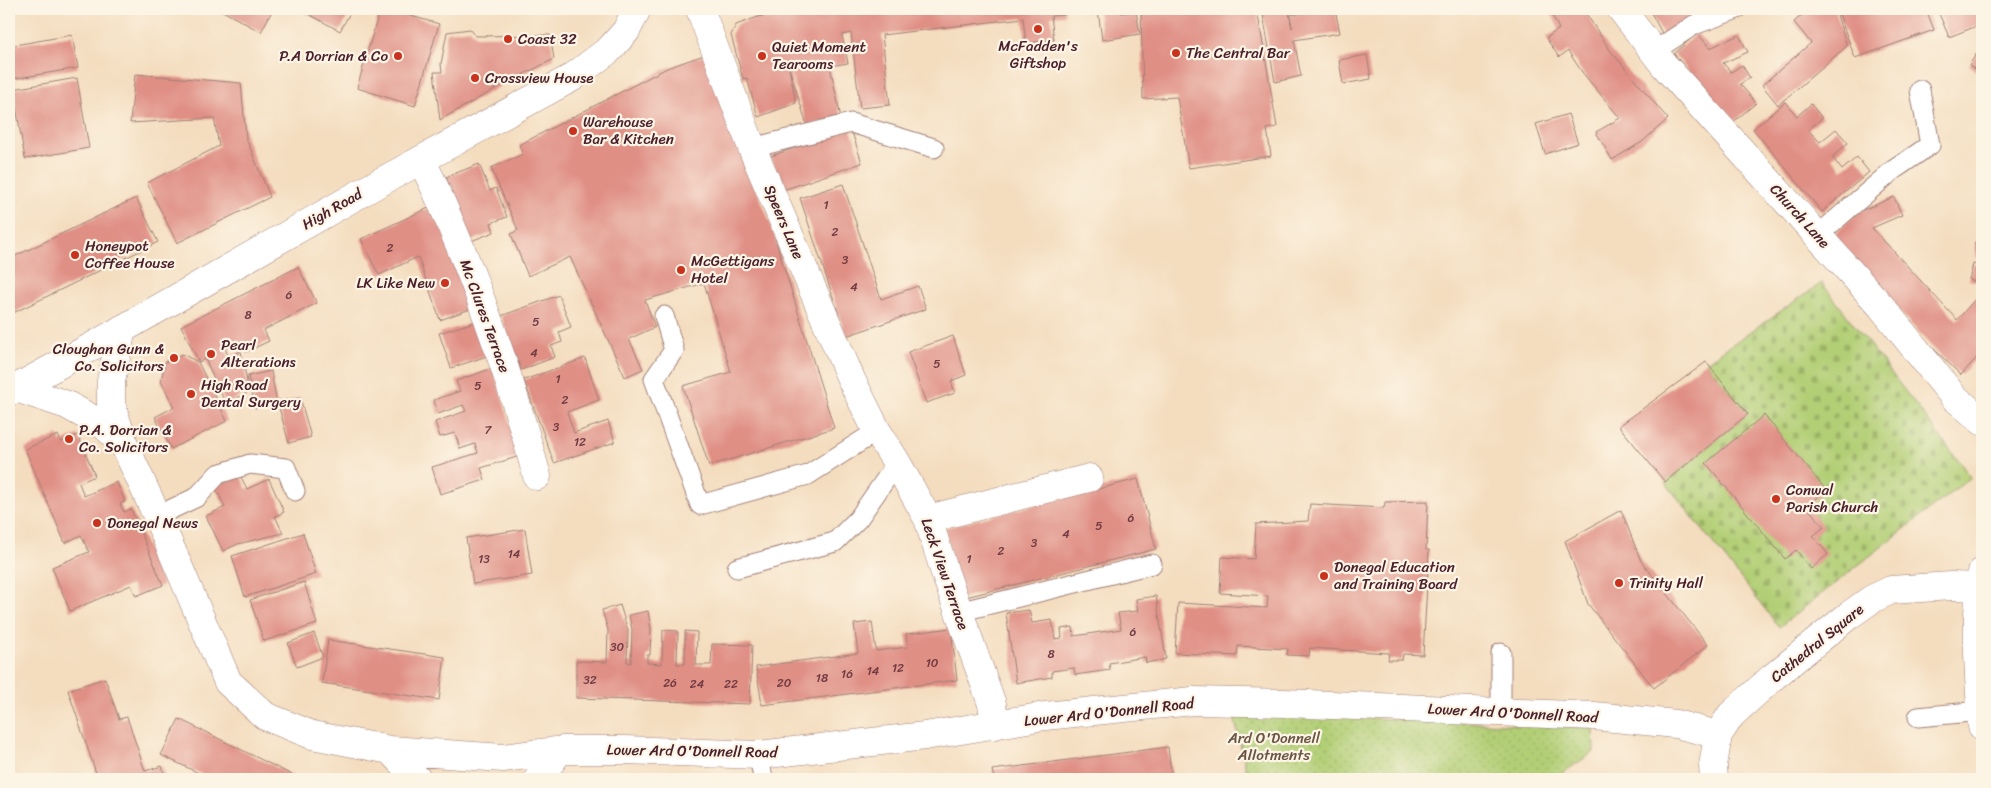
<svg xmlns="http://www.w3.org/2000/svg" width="1991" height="788" font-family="Sriracha,sans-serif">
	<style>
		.grass { fill: url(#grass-dots); stroke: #7e7750 }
		.cemetery { fill: url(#cemetery-stones); stroke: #7e7750 }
		.building { fill: #e08f85 }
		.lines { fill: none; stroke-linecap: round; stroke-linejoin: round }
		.service-casing { stroke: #9f7e75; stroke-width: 21 }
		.minor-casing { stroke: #9f7e75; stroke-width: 29 }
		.tertiary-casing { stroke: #9f7e75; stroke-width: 29 }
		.service { stroke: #fff; stroke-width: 19 }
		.minor { stroke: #fff; stroke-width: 28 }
		.tertiary { stroke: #fff; stroke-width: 28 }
		.poi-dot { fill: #c8321e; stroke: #fcf5e5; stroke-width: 2 }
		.labels { text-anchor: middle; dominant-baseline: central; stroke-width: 4.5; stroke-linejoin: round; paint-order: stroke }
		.number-label { font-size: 12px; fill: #703b42 }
		.poi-label { font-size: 15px; fill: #4a1f2b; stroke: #fcf5e5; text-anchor: start }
		.street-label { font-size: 15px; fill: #4a1f2b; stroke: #fcf5e5 }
		.park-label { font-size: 15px; fill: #695442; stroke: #fcf5e5 }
	</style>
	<defs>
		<pattern id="grass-dots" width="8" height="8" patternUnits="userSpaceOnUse" patternTransform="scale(1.25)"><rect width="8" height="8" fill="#b2cf76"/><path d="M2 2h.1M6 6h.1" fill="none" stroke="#9bb166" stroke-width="1.8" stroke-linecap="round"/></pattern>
		<pattern id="cemetery-stones" width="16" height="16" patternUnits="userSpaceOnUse" patternTransform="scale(1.25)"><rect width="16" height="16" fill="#b2cf76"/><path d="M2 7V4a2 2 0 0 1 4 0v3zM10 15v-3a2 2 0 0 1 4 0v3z" fill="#9bb166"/></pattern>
	</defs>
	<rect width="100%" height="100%" fill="#fcf5e5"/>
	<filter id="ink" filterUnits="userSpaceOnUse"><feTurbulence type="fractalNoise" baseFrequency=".02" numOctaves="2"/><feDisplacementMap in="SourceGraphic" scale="10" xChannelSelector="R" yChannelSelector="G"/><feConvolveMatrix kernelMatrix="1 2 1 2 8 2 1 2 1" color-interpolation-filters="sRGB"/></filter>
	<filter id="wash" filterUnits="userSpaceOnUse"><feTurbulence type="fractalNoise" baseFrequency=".0096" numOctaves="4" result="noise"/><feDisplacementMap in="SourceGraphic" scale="20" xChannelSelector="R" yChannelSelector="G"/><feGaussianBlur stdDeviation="1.12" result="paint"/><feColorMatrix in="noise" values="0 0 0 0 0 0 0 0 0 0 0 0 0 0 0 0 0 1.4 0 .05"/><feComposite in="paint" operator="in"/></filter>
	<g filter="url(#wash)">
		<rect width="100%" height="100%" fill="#f4ddbf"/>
		<path class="grass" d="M 1233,712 L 1593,728 L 1594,752 L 1553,779 L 1248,779 Z"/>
		<path class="cemetery" d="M 1822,283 L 1971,477 L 1779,627 L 1665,482 L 1748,414 L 1706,362 Z"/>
		<g id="blocks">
			<path class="building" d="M 219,9 L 273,9 L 261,32 Z
				M 299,9 L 352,9 L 340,31 Z
				M 380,9 L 387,9 L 439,24 L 415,106 L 357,88 Z
				M 793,9 L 1064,9 L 1065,15 L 1051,16 L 1054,40 L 1026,43 L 1023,18 L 882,35 L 890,105 L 860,108 L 851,33 L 842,35 L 848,63 L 830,66 L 841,118 L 807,125 L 789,68 L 796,103 L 758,117 L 747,78 L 743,79 L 731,35 L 736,25 L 758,17 Z
				M 1084,9 L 1121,9 L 1121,13 L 1136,11 L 1140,34 L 1102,40 L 1098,11 L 1085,13 Z
				M 1141,9 L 1257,9 L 1277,127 L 1267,129 L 1271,156 L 1189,168 L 1177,97 L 1143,99 Z
				M 1262,9 L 1303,9 L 1289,12 L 1292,28 L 1290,15 L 1335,9 L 1340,33 L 1294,40 L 1301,76 L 1275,82 Z
				M 1549,9 L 1583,9 L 1610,50 L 1668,119 L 1642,142 L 1612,160 L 1596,132 L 1620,118 L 1582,72 L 1568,51 L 1559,57 L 1546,38 L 1559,29 Z
				M 1649,9 L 1713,9 L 1663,35 Z
				M 1809,9 L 1835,9 L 1847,46 L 1778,105 L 1762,85 L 1811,43 L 1794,22 Z
				M 1837,9 L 1926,9 L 1934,30 L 1855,58 Z
				M 1937,9 L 1982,9 L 1982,24 L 1949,37 Z
				M 470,29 L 476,36 L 550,35 L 554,59 L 504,84 L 440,120 L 434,72 L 442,72 L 441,64 L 447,32 Z
				M 1697,33 L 1710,48 L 1739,35 L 1748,52 L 1723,63 L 1731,72 L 1742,65 L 1750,78 L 1740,84 L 1756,103 L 1732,123 L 1674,54 Z
				M 72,35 L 78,68 L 12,79 L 9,63 L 9,46 Z
				M 1982,46 L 1982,75 L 1969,65 Z
				M 704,55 L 771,225 L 834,428 L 709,466 L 683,386 L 731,372 L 704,283 L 645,300 L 655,327 L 629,339 L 643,369 L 625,377 L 570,257 L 528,276 L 511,234 L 518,230 L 491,168 L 523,154 L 519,145 L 667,68 Z
				M 1367,55 L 1371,79 L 1343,84 L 1339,60 Z
				M 135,74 L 241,83 L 246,138 L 270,197 L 177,243 L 147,183 L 219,146 L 214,118 L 130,123 Z
				M 77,78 L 89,148 L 25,159 L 13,89 Z
				M 1785,102 L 1797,116 L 1811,104 L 1822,118 L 1808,130 L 1820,142 L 1836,129 L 1848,143 L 1832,157 L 1842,170 L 1857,157 L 1869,172 L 1822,212 L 1753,129 Z
				M 1568,114 L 1578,143 L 1545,154 L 1536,124 Z
				M 851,129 L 862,163 L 783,190 L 771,156 Z
				M 479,164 L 490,191 L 496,188 L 507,217 L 491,223 L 494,232 L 471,241 L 446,177 Z
				M 843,184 L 881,299 L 918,286 L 926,309 L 846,336 L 800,198 Z
				M 1894,197 L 1902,215 L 1872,228 L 1957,320 L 1977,297 L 1980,283 L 1969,280 L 1973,264 L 1982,266 L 1982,352 L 1961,375 L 1932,347 L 1831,237 L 1858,212 Z
				M 136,198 L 158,242 L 11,314 L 9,309 L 9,259 Z
				M 433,206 L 473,308 L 440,320 L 418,257 L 379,275 L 361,239 Z
				M 1982,241 L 1982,258 L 1977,258 L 1975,242 Z
				M 298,267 L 317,303 L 264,330 L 269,341 L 246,352 L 241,341 L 225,349 L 229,357 L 241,351 L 249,392 L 226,404 L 205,359 L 199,362 L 181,326 Z
				M 559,295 L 571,327 L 559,332 L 562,342 L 551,346 L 555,357 L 521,370 L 501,316 Z
				M 478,321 L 490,355 L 451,368 L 439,333 Z
				M 953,336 L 966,375 L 951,381 L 955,393 L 926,403 L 908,352 Z
				M 182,354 L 198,362 L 227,421 L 171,449 L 155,417 L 174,407 L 161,381 L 165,362 Z
				M 585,358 L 599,400 L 567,412 L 574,433 L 608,421 L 615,442 L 554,463 L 524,380 Z
				M 1706,362 L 1748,414 L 1665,482 L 1619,426 Z
				M 493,368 L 520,456 L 481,468 L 485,480 L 440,494 L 432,467 L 478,453 L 475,444 L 460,449 L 455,433 L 440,437 L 435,422 L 466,411 L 463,405 L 438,414 L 434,400 L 460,391 L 456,381 Z
				M 271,371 L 277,404 L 255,408 L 248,376 Z
				M 300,398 L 311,437 L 289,443 L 278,404 Z
				M 1764,415 L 1826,490 L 1807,507 L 1824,527 L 1813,536 L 1828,554 L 1811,569 L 1796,550 L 1785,559 L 1706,463 Z
				M 58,435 L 61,442 L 78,435 L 95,476 L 79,483 L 84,496 L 117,482 L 125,502 L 120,504 L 124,512 L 131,509 L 163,585 L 136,596 L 131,585 L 70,611 L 52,567 L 89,552 L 81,535 L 65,543 L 25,449 Z
				M 240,475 L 247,489 L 269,479 L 284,512 L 275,516 L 283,533 L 238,544 L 223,551 L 206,516 L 225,507 L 215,487 Z
				M 1138,479 L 1156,549 L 962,598 L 944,528 Z
				M 1428,501 L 1426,550 L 1429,550 L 1423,655 L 1403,654 L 1402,660 L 1388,660 L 1389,653 L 1310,648 L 1309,656 L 1287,655 L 1288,649 L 1238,646 L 1237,656 L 1175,653 L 1178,603 L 1267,608 L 1268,596 L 1220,593 L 1222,557 L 1254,559 L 1256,524 L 1308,521 L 1310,504 L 1384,508 L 1385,502 Z
				M 1621,510 L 1641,561 L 1708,645 L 1654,688 L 1588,604 L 1565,541 Z
				M 525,529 L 532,575 L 473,584 L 466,538 Z
				M 303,533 L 316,574 L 245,597 L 232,556 Z
				M 304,582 L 317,624 L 264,641 L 250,600 Z
				M 1156,596 L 1166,659 L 1146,663 L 1145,657 L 1109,663 L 1110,670 L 1075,675 L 1074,668 L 1052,671 L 1052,677 L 1016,683 L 1006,613 L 1029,610 L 1032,623 L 1052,620 L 1055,639 L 1062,638 L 1061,629 L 1073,627 L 1074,636 L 1121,629 L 1118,613 L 1138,611 L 1136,599 Z
				M 620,605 L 628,631 L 627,662 L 631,663 L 632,629 L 629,615 L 648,611 L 651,629 L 650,655 L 647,655 L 647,663 L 662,664 L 663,630 L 678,631 L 677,664 L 685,664 L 685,631 L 697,632 L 696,665 L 711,665 L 712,644 L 752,645 L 750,704 L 576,698 L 576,661 L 607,662 L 608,630 L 602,610 Z
				M 872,622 L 876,651 L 908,647 L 906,634 L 951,628 L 957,680 L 762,705 L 756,667 L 858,653 L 854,624 Z
				M 314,633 L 323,657 L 297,667 L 288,643 Z
				M 328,640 L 445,657 L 439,700 L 322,683 Z
				M 105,678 L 119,719 L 127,717 L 145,771 L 162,766 L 166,779 L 125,779 L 125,778 L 98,779 L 68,690 Z
				M 179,719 L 248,753 L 300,779 L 211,779 L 161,755 Z
				M 1168,747 L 1172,779 L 994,779 L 992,770 Z"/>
		</g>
	</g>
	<g filter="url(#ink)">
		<use href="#blocks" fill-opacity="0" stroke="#9f7e75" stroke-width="1"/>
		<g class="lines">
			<g class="service-casing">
				<path id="service" d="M 1654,51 L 1694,25 L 1737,9
					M 752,148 L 851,123 L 934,148
					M 1817,236 L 1892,171 L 1930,145 L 1920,90
					M 664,316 L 674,350 L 654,379 L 700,505 L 808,475 L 877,431
					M 157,516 L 197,497 L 218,474 L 250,464 L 286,468 L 295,491
					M 737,568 L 835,542 L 858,519 L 897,463
					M 958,612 L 1152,564
					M 1501,653 L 1501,711
					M 1918,717 L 1981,711
					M 759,755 L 763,779"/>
			</g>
			<g class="minor-casing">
				<path id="minor" d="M 700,9 L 752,148 L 851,379 L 877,431 L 897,463 L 928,519 L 945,573 L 992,704 L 995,725
					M 1621,9 L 1664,65 L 1881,306 L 1954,397 L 1982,421
					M 421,160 C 436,187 447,216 459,244 C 490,319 516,398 537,476
					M 122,329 L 111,381 L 111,404 L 124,444 L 157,516 L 228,682 L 265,716 L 312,735 L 390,750 L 503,758 L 564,750 L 625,750 L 759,755 L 925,736 L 1045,716 L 1193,701 L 1285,703 L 1594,716 L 1676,724 L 1718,735
					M 16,388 L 67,405 L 105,426 L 124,444
					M 928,519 L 1089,478
					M 1982,572 C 1974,622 1979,676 1982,726
					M 390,750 L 417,779
					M 538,779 L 559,751
					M 1714,779 L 1713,766 L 1718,735 L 1731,715 L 1773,677 L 1848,616 L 1872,599 L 1891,590 L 1951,586 L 1980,587"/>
			</g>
			<g class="tertiary-casing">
				<path id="tertiary" d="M 9,392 L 91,347 L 375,185 L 573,77 L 610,49 L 626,31 L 637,9"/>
			</g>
			<use href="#service" class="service"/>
			<use href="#minor" class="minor"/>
			<use href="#tertiary" class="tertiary"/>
		</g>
	</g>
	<g class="poi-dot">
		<circle cx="1038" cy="29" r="5"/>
		<circle cx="508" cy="39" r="5"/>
		<circle cx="1176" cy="53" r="5"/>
		<circle cx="398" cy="56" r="5"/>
		<circle cx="762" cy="56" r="5"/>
		<circle cx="475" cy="78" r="5"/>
		<circle cx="573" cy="131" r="5"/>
		<circle cx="75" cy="255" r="5"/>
		<circle cx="681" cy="270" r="5"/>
		<circle cx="445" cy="283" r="5"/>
		<circle cx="211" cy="354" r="5"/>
		<circle cx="174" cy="358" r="5"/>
		<circle cx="191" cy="394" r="5"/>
		<circle cx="69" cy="439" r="5"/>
		<circle cx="1776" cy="499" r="5"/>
		<circle cx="97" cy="523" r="5"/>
		<circle cx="1324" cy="576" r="5"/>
		<circle cx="1619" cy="583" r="5"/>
	</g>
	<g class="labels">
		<g class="number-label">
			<text x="826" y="205">1</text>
			<text x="835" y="232">2</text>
			<text x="390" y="248">2</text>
			<text x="845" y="260">3</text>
			<text x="854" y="287">4</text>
			<text x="289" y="295">6</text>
			<text x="248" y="315">8</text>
			<text x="536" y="322">5</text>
			<text x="534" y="353">4</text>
			<text x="937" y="364">5</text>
			<text x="558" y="379">1</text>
			<text x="478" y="386">5</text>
			<text x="565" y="400">2</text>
			<text x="556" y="427">3</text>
			<text x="488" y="430">7</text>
			<text x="580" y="442">12</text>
			<text x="1131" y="518">6</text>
			<text x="1099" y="526">5</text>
			<text x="1066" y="534">4</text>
			<text x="1034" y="543">3</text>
			<text x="1001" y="551">2</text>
			<text x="514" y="554">14</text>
			<text x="484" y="559">13</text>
			<text x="969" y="559">1</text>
			<text x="1133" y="632">6</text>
			<text x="617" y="647">30</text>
			<text x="1051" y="654">8</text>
			<text x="932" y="663">10</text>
			<text x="898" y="668">12</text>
			<text x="873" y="671">14</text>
			<text x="847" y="674">16</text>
			<text x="822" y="678">18</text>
			<text x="590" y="680">32</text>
			<text x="670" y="683">26</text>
			<text x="784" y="683">20</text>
			<text x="697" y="684">24</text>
			<text x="731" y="684">22</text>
		</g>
		<g class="poi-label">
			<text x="518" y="39">Coast 32</text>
			<text x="1038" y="46" text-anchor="middle">McFadden's<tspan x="1038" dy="17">Giftshop</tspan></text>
			<text x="772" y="47">Quiet Moment<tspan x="772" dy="17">Tearooms</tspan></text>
			<text x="1186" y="53">The Central Bar</text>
			<text x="388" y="56" text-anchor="end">P.A Dorrian &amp; Co</text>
			<text x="485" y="78">Crossview House</text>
			<text x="583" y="122">Warehouse<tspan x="583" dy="17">Bar &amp; Kitchen</tspan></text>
			<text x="85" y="246">Honeypot<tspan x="85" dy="17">Coffee House</tspan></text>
			<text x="691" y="261">McGettigans<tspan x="691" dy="17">Hotel</tspan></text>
			<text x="435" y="283" text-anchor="end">LK Like New</text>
			<text x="221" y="345">Pearl<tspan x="221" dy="17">Alterations</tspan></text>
			<text x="164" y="349" text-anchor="end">Cloughan Gunn &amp;<tspan x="164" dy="17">Co. Solicitors</tspan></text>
			<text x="201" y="385">High Road<tspan x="201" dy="17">Dental Surgery</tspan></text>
			<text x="79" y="430">P.A. Dorrian &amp;<tspan x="79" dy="17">Co. Solicitors</tspan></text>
			<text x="1786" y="490">Conwal<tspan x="1786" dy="17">Parish Church</tspan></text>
			<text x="107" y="523">Donegal News</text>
			<text x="1334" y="567">Donegal Education<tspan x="1334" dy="17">and Training Board</tspan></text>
			<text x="1629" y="583">Trinity Hall</text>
		</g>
		<g class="street-label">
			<text transform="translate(332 209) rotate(-30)">High Road</text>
			<text transform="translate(1800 216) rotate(48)">Church Lane</text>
			<text transform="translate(784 222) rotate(67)">Speers Lane</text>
			<text transform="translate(485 316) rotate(70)">Mc Clures Terrace</text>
			<text transform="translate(945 574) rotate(71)">Leck View Terrace</text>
			<text transform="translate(1817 643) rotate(-39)">Cathedral Square</text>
			<text transform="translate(1109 712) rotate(-6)">Lower Ard O'Donnell Road</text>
			<text transform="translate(1513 713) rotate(3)">Lower Ard O'Donnell Road</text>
			<text transform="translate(692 751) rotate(1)">Lower Ard O'Donnell Road</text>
		</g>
		<g class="park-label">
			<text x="1274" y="738">Ard O'Donnell<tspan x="1274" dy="17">Allotments</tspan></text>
		</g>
	</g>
	<rect width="1991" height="788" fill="none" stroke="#fcf5e5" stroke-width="30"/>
</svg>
